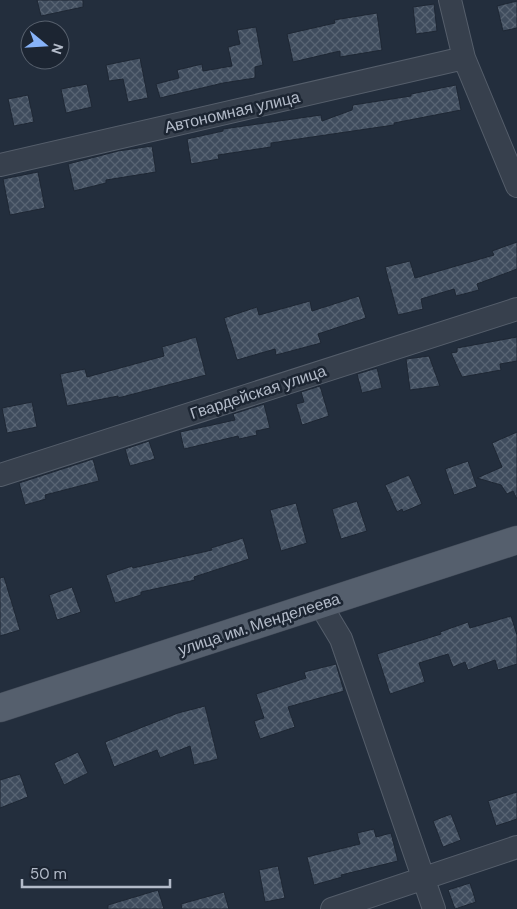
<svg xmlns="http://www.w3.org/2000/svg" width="517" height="909" font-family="'DM Sans',sans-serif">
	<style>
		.building { fill: url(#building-cross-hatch); stroke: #1e2734 }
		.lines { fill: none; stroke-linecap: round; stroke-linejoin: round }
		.minor-casing { stroke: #555e6b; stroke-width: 24 }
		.major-casing { stroke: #404956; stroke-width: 29 }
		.minor { stroke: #37404d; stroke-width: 22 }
		.major { stroke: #555f6d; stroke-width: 28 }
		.labels { text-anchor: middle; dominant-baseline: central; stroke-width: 5; stroke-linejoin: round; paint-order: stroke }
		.street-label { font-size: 16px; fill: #b3bbc9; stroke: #1c2532 }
	</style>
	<defs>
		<pattern id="building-cross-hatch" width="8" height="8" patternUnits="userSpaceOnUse" patternTransform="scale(1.25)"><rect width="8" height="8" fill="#3f4c5d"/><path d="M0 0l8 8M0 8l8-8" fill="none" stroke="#586473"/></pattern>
	</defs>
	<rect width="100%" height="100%" fill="#232e3d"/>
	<path class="building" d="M 37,0 L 83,0 L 83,7 L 41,16 Z
		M 517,1 L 517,28 L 503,31 L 497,6 Z
		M 434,4 L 437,31 L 416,34 L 413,7 Z
		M 377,13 L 382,50 L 340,57 L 340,51 L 293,62 L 287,34 L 335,23 L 334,20 Z
		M 256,27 L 263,65 L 255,67 L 255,78 L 223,83 L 160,98 L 156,84 L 179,78 L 177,70 L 202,64 L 203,71 L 232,66 L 228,47 L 240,44 L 237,30 Z
		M 140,58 L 148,98 L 128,102 L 123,79 L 109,81 L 106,65 Z
		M 87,84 L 92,107 L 66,113 L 61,89 Z
		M 456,85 L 461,110 L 394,123 L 394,125 L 271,143 L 271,147 L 218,155 L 219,159 L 191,164 L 187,139 L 223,131 L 223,129 L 321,115 L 322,121 L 352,110 L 353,105 L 411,96 L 411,94 Z
		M 28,95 L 34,122 L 14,126 L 8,99 Z
		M 152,146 L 156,172 L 106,180 L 106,183 L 74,191 L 68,164 L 118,151 Z
		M 38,172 L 45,208 L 10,215 L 3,179 Z
		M 517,242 L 517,269 L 477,284 L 479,290 L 456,296 L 454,289 L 421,299 L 423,309 L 398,315 L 385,267 L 410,261 L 415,278 L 494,255 L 492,251 Z
		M 359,296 L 366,318 L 318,334 L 321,343 L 276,355 L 275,349 L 237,360 L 224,318 L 257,307 L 259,315 L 310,301 L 312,311 Z
		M 196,337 L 206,375 L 118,398 L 118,396 L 67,406 L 60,374 L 85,369 L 87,377 L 164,356 L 162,347 Z
		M 517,337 L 517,361 L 500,364 L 501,370 L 462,377 L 451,353 L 457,352 L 457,348 Z
		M 429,356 L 440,386 L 410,390 L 406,359 Z
		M 377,368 L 382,388 L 362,393 L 357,374 Z
		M 320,386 L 329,416 L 302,425 L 296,404 L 304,402 L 301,392 Z
		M 32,402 L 37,427 L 7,433 L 2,408 Z
		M 264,404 L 270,428 L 256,431 L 257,435 L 239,439 L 238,436 L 184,449 L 180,432 L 235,420 L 233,414 Z
		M 517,432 L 517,499 L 513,491 L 507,494 L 501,485 L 477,478 L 502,467 L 492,443 Z
		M 149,441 L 155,459 L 130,466 L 125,449 Z
		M 93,459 L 99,481 L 45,495 L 46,499 L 25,505 L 19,483 Z
		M 468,461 L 477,487 L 454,495 L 445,469 Z
		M 409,475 L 422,504 L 403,512 L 402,509 L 397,512 L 385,485 Z
		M 357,501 L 367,531 L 341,539 L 332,509 Z
		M 296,503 L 307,543 L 281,551 L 270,510 Z
		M 243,538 L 249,559 L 194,577 L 195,580 L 141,592 L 141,595 L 115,603 L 106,575 L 132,566 L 133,568 L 212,550 L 211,548 Z
		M 4,577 L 20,630 L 0,636 L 0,578 Z
		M 72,587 L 81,612 L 57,620 L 49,595 Z
		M 511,616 L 517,635 L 517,664 L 498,670 L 495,660 L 468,670 L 465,662 L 453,667 L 448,654 L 419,663 L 425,682 L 390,694 L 377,654 L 441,634 L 440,632 L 468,622 L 470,628 Z
		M 336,664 L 344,691 L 288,707 L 295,727 L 260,739 L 254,721 L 264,718 L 256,694 L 306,678 L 304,672 Z
		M 205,706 L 218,759 L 194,765 L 190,746 L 160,758 L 157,750 L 114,767 L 105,742 L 178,713 Z
		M 78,752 L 88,773 L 64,785 L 54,763 Z
		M 20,774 L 28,797 L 0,808 L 0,780 Z
		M 517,792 L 517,819 L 496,826 L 488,801 Z
		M 451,814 L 461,840 L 443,847 L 433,821 Z
		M 374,829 L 376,837 L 391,833 L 398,861 L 341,875 L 342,877 L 314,885 L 307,857 L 360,844 L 357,833 Z
		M 278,866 L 285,898 L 265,902 L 259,870 Z
		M 470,883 L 476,902 L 455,909 L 448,890 Z
		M 158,890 L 164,909 L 108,909 L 108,905 Z
		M 224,892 L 229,909 L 182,909 L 181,904 Z"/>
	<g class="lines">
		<g class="minor-casing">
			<path id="minor" d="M 450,0 L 464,58 L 517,186
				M 0,165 L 464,58
				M 0,475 L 517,309
				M 320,604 L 341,639 L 434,909
				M 332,909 L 517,847"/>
		</g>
		<g class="major-casing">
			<path id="major" d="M 0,708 L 517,540"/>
		</g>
		<use href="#minor" class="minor"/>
		<use href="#major" class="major"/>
	</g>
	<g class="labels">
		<g class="street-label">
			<text transform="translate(232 112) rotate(-13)">Автономная улица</text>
			<text transform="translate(258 392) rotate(-18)">Гвардейская улица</text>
			<text transform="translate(259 624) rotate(-18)">улица им. Менделеева</text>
		</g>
	</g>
	<g transform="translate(45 45) rotate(108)"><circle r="24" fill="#1c2532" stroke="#58616e"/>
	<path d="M0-4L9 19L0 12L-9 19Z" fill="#87b3f9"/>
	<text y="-8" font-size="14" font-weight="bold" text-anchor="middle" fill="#b3bbc9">N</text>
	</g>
	<path d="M22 879v8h148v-8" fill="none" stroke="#b3bbc9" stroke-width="2.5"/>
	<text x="30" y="879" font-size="15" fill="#b3bbc9" stroke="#1c2532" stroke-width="4" paint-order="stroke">50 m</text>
</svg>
